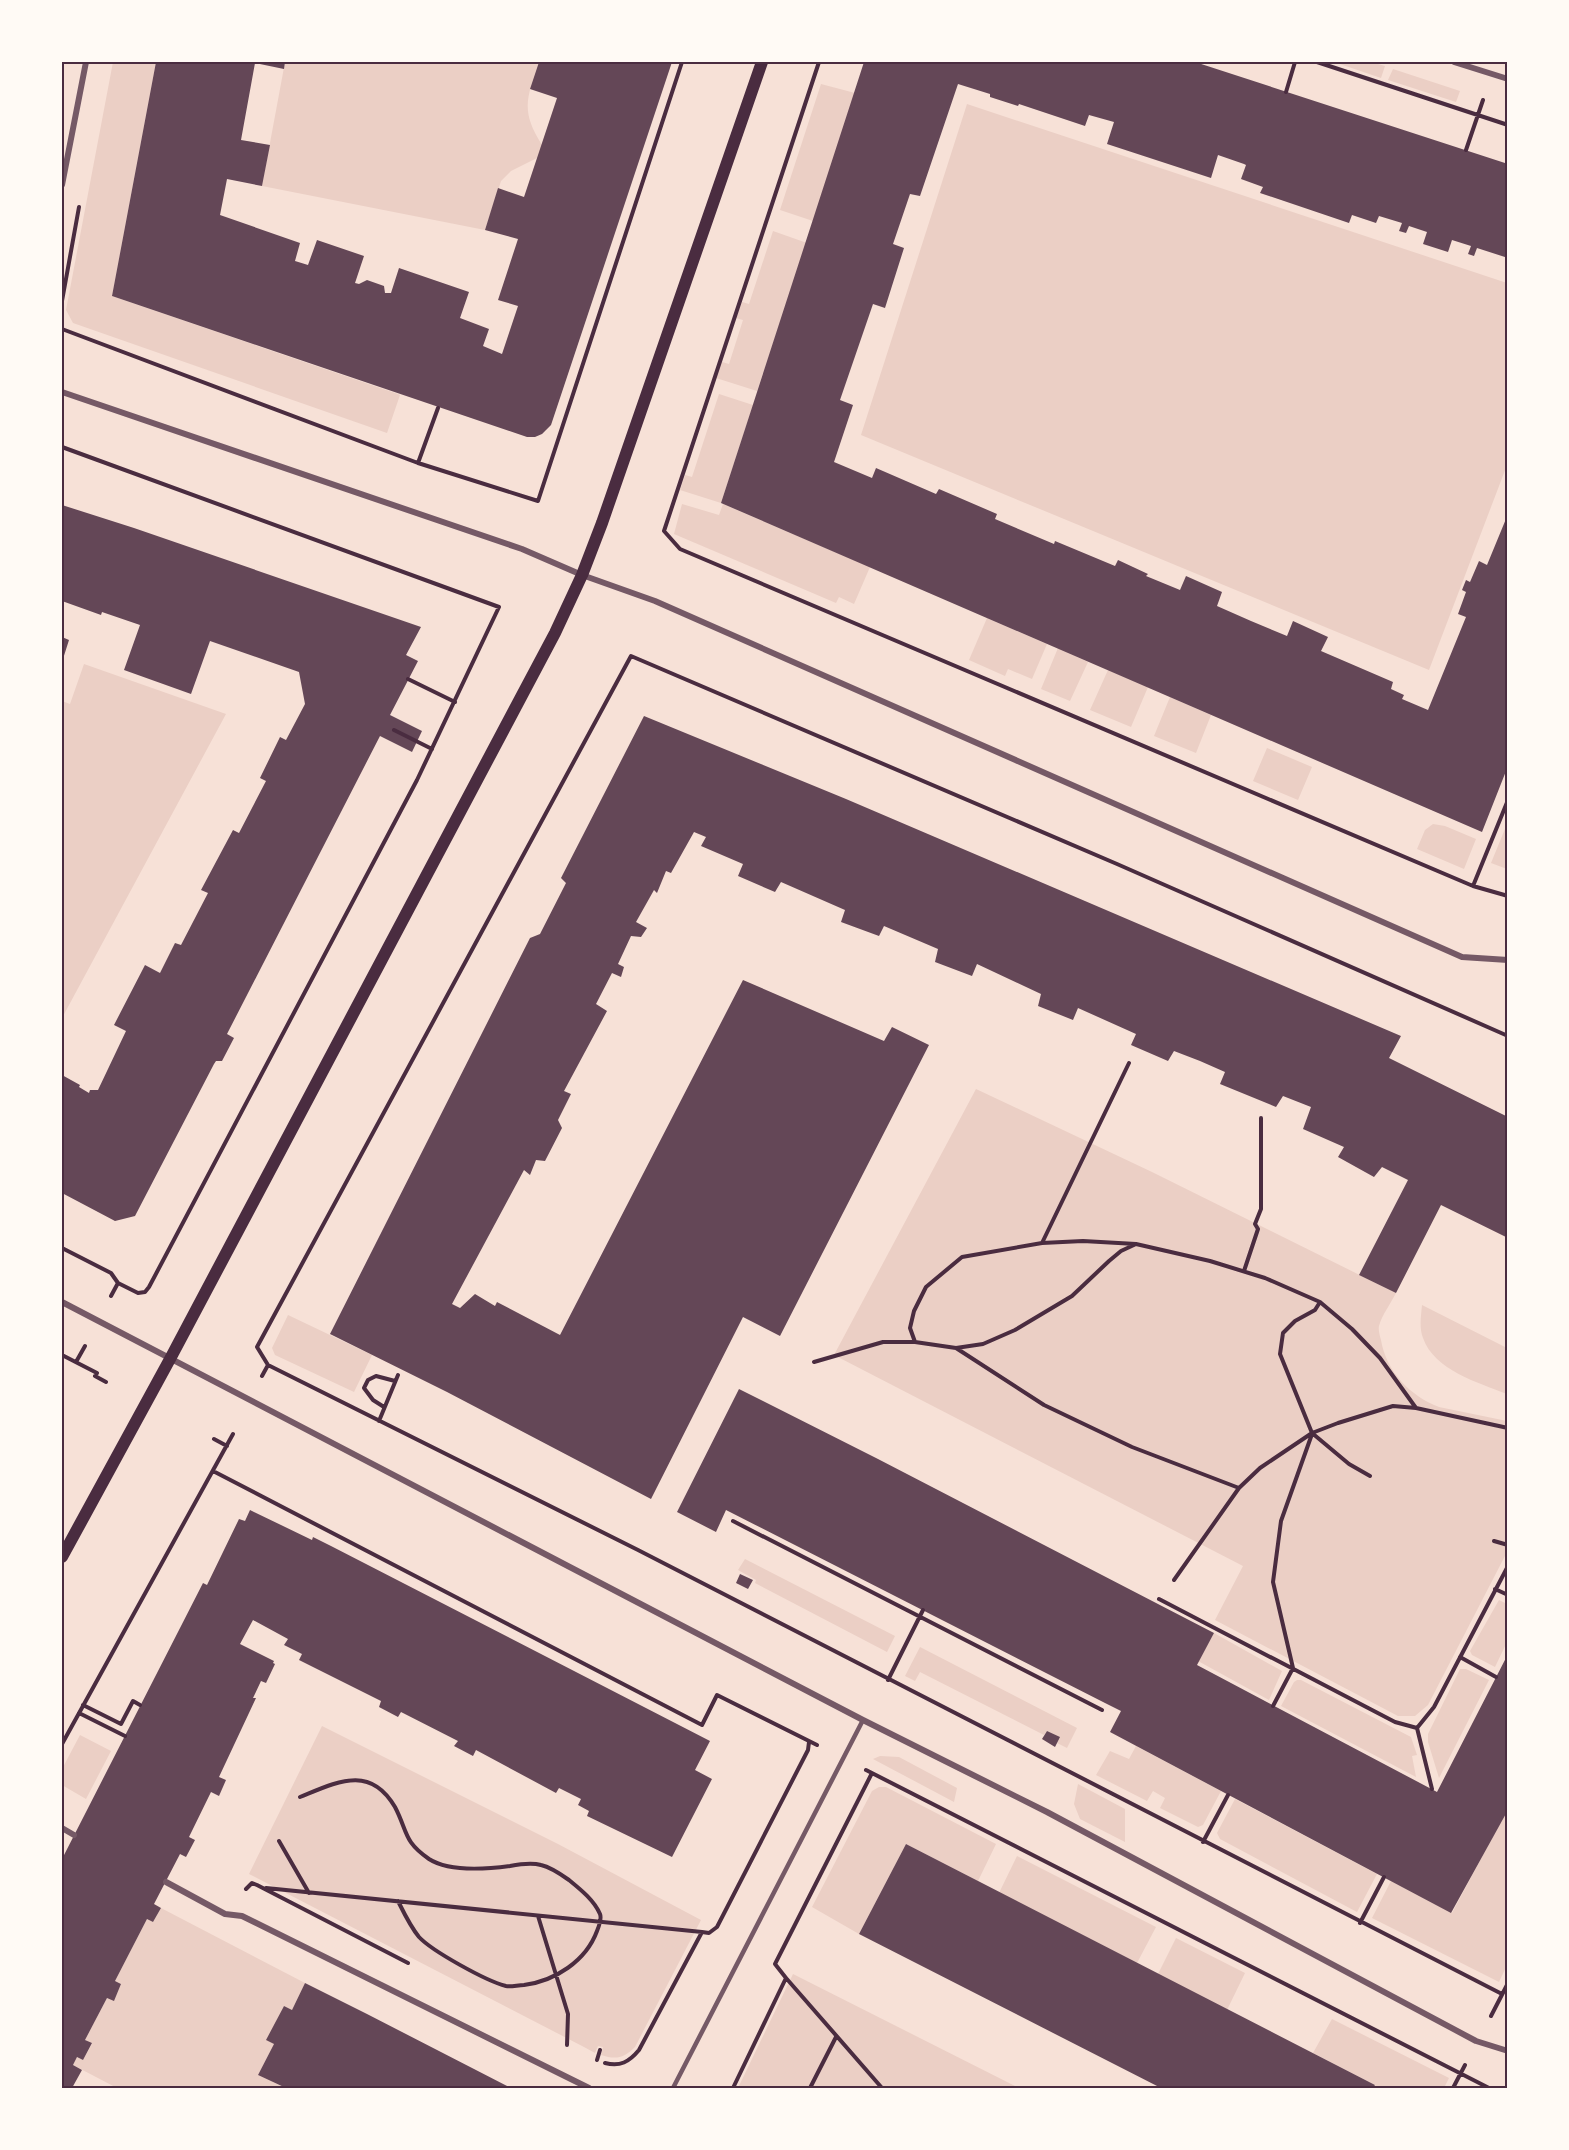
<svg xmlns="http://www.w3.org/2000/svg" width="1569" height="2150" font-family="'PT Sans',sans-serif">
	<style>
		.green { fill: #ebcfc5 }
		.building { fill: #644757 }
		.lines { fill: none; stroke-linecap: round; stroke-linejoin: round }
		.path { stroke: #4a2c40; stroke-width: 4 }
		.service { stroke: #755966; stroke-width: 4.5 }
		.minor { stroke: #755966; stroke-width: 6 }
		.secondary { stroke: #4a2c40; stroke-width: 12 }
		.neatline { fill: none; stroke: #4a2c40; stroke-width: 2 }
	</style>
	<rect width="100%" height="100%" fill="#f7e1d7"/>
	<path class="green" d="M 113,62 L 156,62 L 112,296 L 398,394 L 400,395 L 387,433 L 73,323 L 66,310 Z
		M 285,62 L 539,62 C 527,98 520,110 542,145 L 537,158 L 511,171 L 501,181 L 485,230 L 262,186 Z
		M 1334,62 L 1371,62 L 1385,66 L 1381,78 Z
		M 1393,69 L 1460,91 L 1456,102 L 1388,80 Z
		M 821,84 L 855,93 L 813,221 L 780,210 Z
		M 967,104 L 1507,283 L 1507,465 L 1429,670 L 861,435 Z
		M 773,231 L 807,243 L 757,391 L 716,378 L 722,362 L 729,364 L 743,320 L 736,318 L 742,302 L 749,304 Z
		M 719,394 L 753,405 L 721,503 L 680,490 L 685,475 L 692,477 Z
		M 682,504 L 719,515 L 723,504 L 870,567 L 854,604 L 839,597 L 836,603 L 674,534 Z
		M 987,618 L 1047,644 L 1032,679 L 1008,669 L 1005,676 L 969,660 Z
		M 1058,648 L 1088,662 L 1070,701 L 1041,689 Z
		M 84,664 L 226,714 L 62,1018 L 62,701 L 70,704 Z
		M 1108,670 L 1148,687 L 1131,727 L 1090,710 Z
		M 1170,697 L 1211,715 L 1196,753 L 1154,736 Z
		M 1267,748 L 1312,767 L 1298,800 L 1253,781 Z
		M 1433,824 L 1445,826 L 1476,839 L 1464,869 L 1417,849 L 1425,830 Z
		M 1507,824 L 1507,869 L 1491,863 Z
		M 976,1089 L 1152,1172 L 1396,1293 C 1391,1303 1382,1315 1379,1326 C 1378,1330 1380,1336 1381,1340 C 1386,1371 1410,1396 1439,1407 L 1507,1421 L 1507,1552 L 1428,1705 L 1415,1716 L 1398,1716 L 1215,1620 L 1243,1566 L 834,1355 Z
		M 1422,1305 L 1507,1348 L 1507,1394 C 1479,1383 1434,1370 1423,1338 C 1419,1328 1421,1316 1422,1305 Z
		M 288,1315 L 372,1355 L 354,1392 L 275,1355 L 272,1348 Z
		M 745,1559 L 895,1636 L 887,1652 L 755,1583 L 756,1580 L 738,1570 Z
		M 1499,1600 L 1507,1604 L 1507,1642 L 1495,1667 L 1472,1655 L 1470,1651 Z
		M 1214,1633 L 1282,1671 L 1269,1700 L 1198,1661 Z
		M 920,1647 L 1077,1728 L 1067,1748 L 1057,1743 L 1059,1737 L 1047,1731 L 1044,1735 L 920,1672 L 915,1681 L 905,1676 Z
		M 1460,1669 L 1466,1669 L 1489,1680 L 1439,1778 L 1428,1742 L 1428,1734 Z
		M 1297,1680 L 1301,1680 L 1411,1737 L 1417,1755 L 1412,1756 L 1416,1777 L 1281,1706 L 1294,1682 Z
		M 322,1726 L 558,1844 L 701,1920 L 635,2047 C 624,2058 616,2060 601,2055 L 603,2047 L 598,2046 L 595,2053 L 584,2047 L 249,1874 Z
		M 80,1735 L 111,1751 L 86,1799 L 62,1785 L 62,1769 Z
		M 1136,1746 L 1221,1791 L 1203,1825 L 1198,1827 L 1160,1808 L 1165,1798 L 1153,1791 L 1147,1801 L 1096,1775 L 1110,1751 L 1129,1759 Z
		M 880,1756 L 899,1757 L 957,1788 L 954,1802 L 873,1759 Z
		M 1078,1784 L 1125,1809 L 1125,1842 L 1080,1819 L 1074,1804 Z
		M 879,1787 L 886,1787 L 996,1844 L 978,1881 L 906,1844 L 859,1934 L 812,1907 L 872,1791 Z
		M 1235,1799 L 1377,1874 L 1357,1912 L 1220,1839 L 1217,1833 Z
		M 1507,1810 L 1507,1965 L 1499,1982 L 1372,1918 L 1391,1881 L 1452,1913 Z
		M 1017,1856 L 1156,1927 L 1137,1963 L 999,1893 Z
		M 161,1908 L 305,1983 L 292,2010 L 284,2006 L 267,2040 L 274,2044 L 258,2075 L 286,2088 L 117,2088 L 73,2065 L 77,2057 L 83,2060 L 92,2044 L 85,2040 L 107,1998 L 114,2000 L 121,1984 L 115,1981 L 147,1919 L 153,1922 Z
		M 1176,1938 L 1245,1973 L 1227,2010 L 1158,1974 Z
		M 793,1974 L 1019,2088 L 738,2088 Z
		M 1332,2019 L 1449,2078 L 1444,2088 L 1373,2088 L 1375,2085 L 1313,2053 Z"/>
	<path class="building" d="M 156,62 L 285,62 L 284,69 L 255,63 L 241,140 L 270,145 L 262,186 L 227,179 L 220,215 L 300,243 L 295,261 L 308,265 L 317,240 L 364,256 L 355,283 L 359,284 L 367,280 L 384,286 L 385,293 L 391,293 L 399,268 L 469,292 L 460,318 L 489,329 L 483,346 L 502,354 L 518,306 L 498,300 L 518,239 L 485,230 L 498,188 L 524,197 L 557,98 L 530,89 L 539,62 L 672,62 L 551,425 L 542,434 L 535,437 L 527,437 L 112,296 Z
		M 864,62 L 1195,62 L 1508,164 L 1508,258 L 1477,248 L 1474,256 L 1468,254 L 1471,246 L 1452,240 L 1448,252 L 1423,244 L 1427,232 L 1409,226 L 1406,233 L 1399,231 L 1402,223 L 1379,216 L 1376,223 L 1352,215 L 1349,223 L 1260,193 L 1263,187 L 1241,179 L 1246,165 L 1244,164 L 1218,155 L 1211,178 L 1107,144 L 1114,122 L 1089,115 L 1085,126 L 1019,104 L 1018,106 L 990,97 L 990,94 L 958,84 L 920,196 L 910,194 L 893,244 L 904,248 L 885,308 L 873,304 L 840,400 L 853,405 L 834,462 L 872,478 L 876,468 L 936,494 L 939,489 L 997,514 L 995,519 L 1054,544 L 1055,541 L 1115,566 L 1118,560 L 1148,574 L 1146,576 L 1180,590 L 1186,576 L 1222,592 L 1217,606 L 1251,621 L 1287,636 L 1293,621 L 1328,637 L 1321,651 L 1393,682 L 1391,689 L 1404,695 L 1402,699 L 1428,710 L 1466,617 L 1458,614 L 1466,592 L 1462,590 L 1466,580 L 1470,582 L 1479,561 L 1487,565 L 1508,514 L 1508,766 L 1482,832 L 721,503 Z
		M 62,505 L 134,528 L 421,627 L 406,655 L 418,661 L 390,715 L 422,731 L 412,752 L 380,736 L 227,1034 L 234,1038 L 222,1061 L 216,1061 L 214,1064 L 135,1216 L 115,1221 L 62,1193 L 62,1075 L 80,1085 L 79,1087 L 89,1093 L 90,1090 L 98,1090 L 126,1031 L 114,1025 L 145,965 L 160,973 L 175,943 L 181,945 L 208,893 L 201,890 L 233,830 L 239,833 L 266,781 L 260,778 L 280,737 L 286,740 L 305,704 L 299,672 L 210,641 L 191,694 L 124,670 L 140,625 L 102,612 L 101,615 L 62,601 Z
		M 62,637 L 69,640 L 62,662 Z
		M 644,716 L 846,799 L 1401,1036 L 1389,1058 L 1508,1117 L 1508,1238 L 1441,1205 L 1396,1293 L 1359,1275 L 1408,1180 L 1382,1167 L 1374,1177 L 1338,1157 L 1344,1147 L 1303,1129 L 1311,1107 L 1283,1096 L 1276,1107 L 1220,1084 L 1225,1072 L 1200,1061 L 1174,1051 L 1168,1061 L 1131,1045 L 1136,1034 L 1078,1008 L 1073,1020 L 1038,1006 L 1041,994 L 977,964 L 972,976 L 935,962 L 938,949 L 884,926 L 879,936 L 841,922 L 845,910 L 781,882 L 775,892 L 738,876 L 743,864 L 701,846 L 706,837 L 694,832 L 671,873 L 666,871 L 657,893 L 654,890 L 636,922 L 647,928 L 641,937 L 631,936 L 618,964 L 624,967 L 621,977 L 612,973 L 596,1004 L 607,1011 L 564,1091 L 571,1094 L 558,1120 L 562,1128 L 545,1161 L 536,1160 L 530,1175 L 524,1170 L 452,1304 L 460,1308 L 475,1294 L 495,1306 L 497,1302 L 560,1335 L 743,980 L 884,1041 L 892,1027 L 929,1045 L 780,1336 L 743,1317 L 651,1499 L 447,1392 L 330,1334 L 530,938 L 540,934 L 566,883 L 561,878 Z
		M 739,1389 L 878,1459 L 1214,1633 L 1197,1665 L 1437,1792 L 1508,1654 L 1508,1810 L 1451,1913 L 1110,1732 L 1121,1711 L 1105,1703 L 726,1510 L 716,1532 L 677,1512 Z
		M 250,1510 L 312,1540 L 313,1537 L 331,1546 L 710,1741 L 695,1770 L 712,1779 L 672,1857 L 587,1816 L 589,1811 L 578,1805 L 581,1799 L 559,1788 L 556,1793 L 476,1750 L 473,1756 L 454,1746 L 458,1741 L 401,1712 L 398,1717 L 379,1707 L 381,1701 L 299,1660 L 302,1654 L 284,1645 L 288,1639 L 253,1620 L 240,1644 L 274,1661 L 273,1663 L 275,1664 L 266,1683 L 261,1681 L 253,1698 L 256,1698 L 219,1777 L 226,1780 L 219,1796 L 211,1792 L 189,1837 L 195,1840 L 186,1857 L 180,1854 L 154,1904 L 161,1908 L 153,1922 L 147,1919 L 115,1981 L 121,1984 L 114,2001 L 107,1998 L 85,2040 L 92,2043 L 83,2060 L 77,2057 L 73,2065 L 82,2070 L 72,2088 L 62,2088 L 62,1859 L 203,1583 L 207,1585 L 239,1519 L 245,1521 Z
		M 740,1574 L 753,1580 L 748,1589 L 736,1583 Z
		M 1047,1731 L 1060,1737 L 1055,1747 L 1042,1739 Z
		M 906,1844 L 1375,2085 L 1373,2088 L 1161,2088 L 859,1934 Z
		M 305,1983 L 367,2014 L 511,2088 L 286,2088 L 258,2075 L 274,2044 L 266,2040 L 284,2006 L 292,2010 Z"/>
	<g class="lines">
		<path class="path" d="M 819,62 L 664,531 L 680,549 L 1473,886 L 1508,896
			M 1317,62 L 1508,125
			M 1286,92 L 1295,62
			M 1466,150 L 1483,100
			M 62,301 L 79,207
			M 62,329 L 418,463 L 538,501 L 682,62
			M 62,447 L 499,607 L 417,780 L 149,1287 L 145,1292 L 138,1293 L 118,1283 L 111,1273 L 62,1248
			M 418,463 L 438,408
			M 408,679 L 455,702
			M 394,730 L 432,749
			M 1473,886 L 1508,800
			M 1042,1243 L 1129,1063
			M 1244,1271 L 1258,1229 L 1255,1224 L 1261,1209 L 1261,1118
			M 111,1296 L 118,1283
			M 1320,1302 L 1315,1310 L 1295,1321 L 1283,1333 L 1280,1354 L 1312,1433 L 1349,1464 L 1370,1476
			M 915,1342 L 910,1328 L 914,1311 L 926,1287 L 962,1257 L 1042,1243 L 1083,1241 L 1136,1244 L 1210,1261 L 1265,1278 L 1320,1302 L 1352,1329 L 1380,1358 L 1416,1408
			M 956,1348 L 983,1344 L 1015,1330 L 1072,1296 L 1109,1261 L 1121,1251 L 1136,1244
			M 62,1355 L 97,1373
			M 76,1362 L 85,1346
			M 814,1362 L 883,1342 L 915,1342 L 956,1348 L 1044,1405 L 1132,1447 L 1239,1488
			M 268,1365 L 638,1550 L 1502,1994
			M 95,1376 L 106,1382
			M 262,1376 L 268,1365 L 257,1347 L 631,656 L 1117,864 L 1508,1036
			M 384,1407 L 373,1400 L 364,1388 L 368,1380 L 376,1376 L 395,1381
			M 379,1421 L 398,1375
			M 214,1439 L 227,1446
			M 213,1471 L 702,1725 L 717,1695 L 817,1745
			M 733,1521 L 1102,1710
			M 1494,1541 L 1508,1545
			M 1174,1580 L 1239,1488 L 1260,1468 L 1312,1433 L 1338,1423 L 1393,1406 L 1416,1408 L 1508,1428
			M 1495,1589 L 1508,1595
			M 1159,1599 L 1395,1722 L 1417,1728 L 1434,1707 L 1508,1566
			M 1460,1657 L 1496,1677
			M 888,1680 L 923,1610
			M 83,1705 L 121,1724 L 133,1701 L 140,1705
			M 1273,1706 L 1293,1668 L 1273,1582 L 1281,1521 L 1312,1434
			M 79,1713 L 125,1736
			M 1417,1728 L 1432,1789
			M 62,1744 L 233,1434
			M 866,1770 L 1489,2088
			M 300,1797 C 337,1782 370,1764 395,1807 C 408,1832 403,1841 429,1859 C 449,1872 487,1869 510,1866 C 520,1864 531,1862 541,1865 C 550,1867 562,1875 569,1880 C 580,1889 594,1900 600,1914 C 602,1919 599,1926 597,1931 C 586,1961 555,1981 524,1985 C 518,1985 511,1987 506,1986 C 486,1981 432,1951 419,1937 C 410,1926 404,1913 398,1901
			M 279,1841 L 309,1893
			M 1203,1842 L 1228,1795
			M 266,1888 L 702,1932
			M 246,1889 L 252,1883 L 257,1885 L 408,1963
			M 538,1916 L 568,2014 L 567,2045
			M 1360,1923 L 1384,1877
			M 786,1978 L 882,2088
			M 1491,2016 L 1508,1983
			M 597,2060 L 600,2050
			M 605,2063 C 620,2067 629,2062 639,2050 L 702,1932 L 709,1933 L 717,1927 L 808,1750 L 809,1742
			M 733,2088 L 786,1978 L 775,1964 L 872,1773
			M 810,2088 L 836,2037
			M 1453,2088 L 1465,2065"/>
		<path class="service" d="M 673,2088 L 863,1720"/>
		<path class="minor" d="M 1454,62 L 1508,79
			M 62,185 L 86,62
			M 62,392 L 522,549 L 582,575 L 655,601 L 1462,957 L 1508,960
			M 62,1302 L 863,1720 L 1047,1812 L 1476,2041 L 1508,2051
			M 62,1828 L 74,1835
			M 166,1882 L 225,1914 L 242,1916 L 589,2088"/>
		<path class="secondary" d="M 62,1557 L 170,1359 L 555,633 L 582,575 L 602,523 L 762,62"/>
	</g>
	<rect width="1569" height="2150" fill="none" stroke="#fffaf5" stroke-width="126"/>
	<rect x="63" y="63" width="1443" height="2024" class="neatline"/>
</svg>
